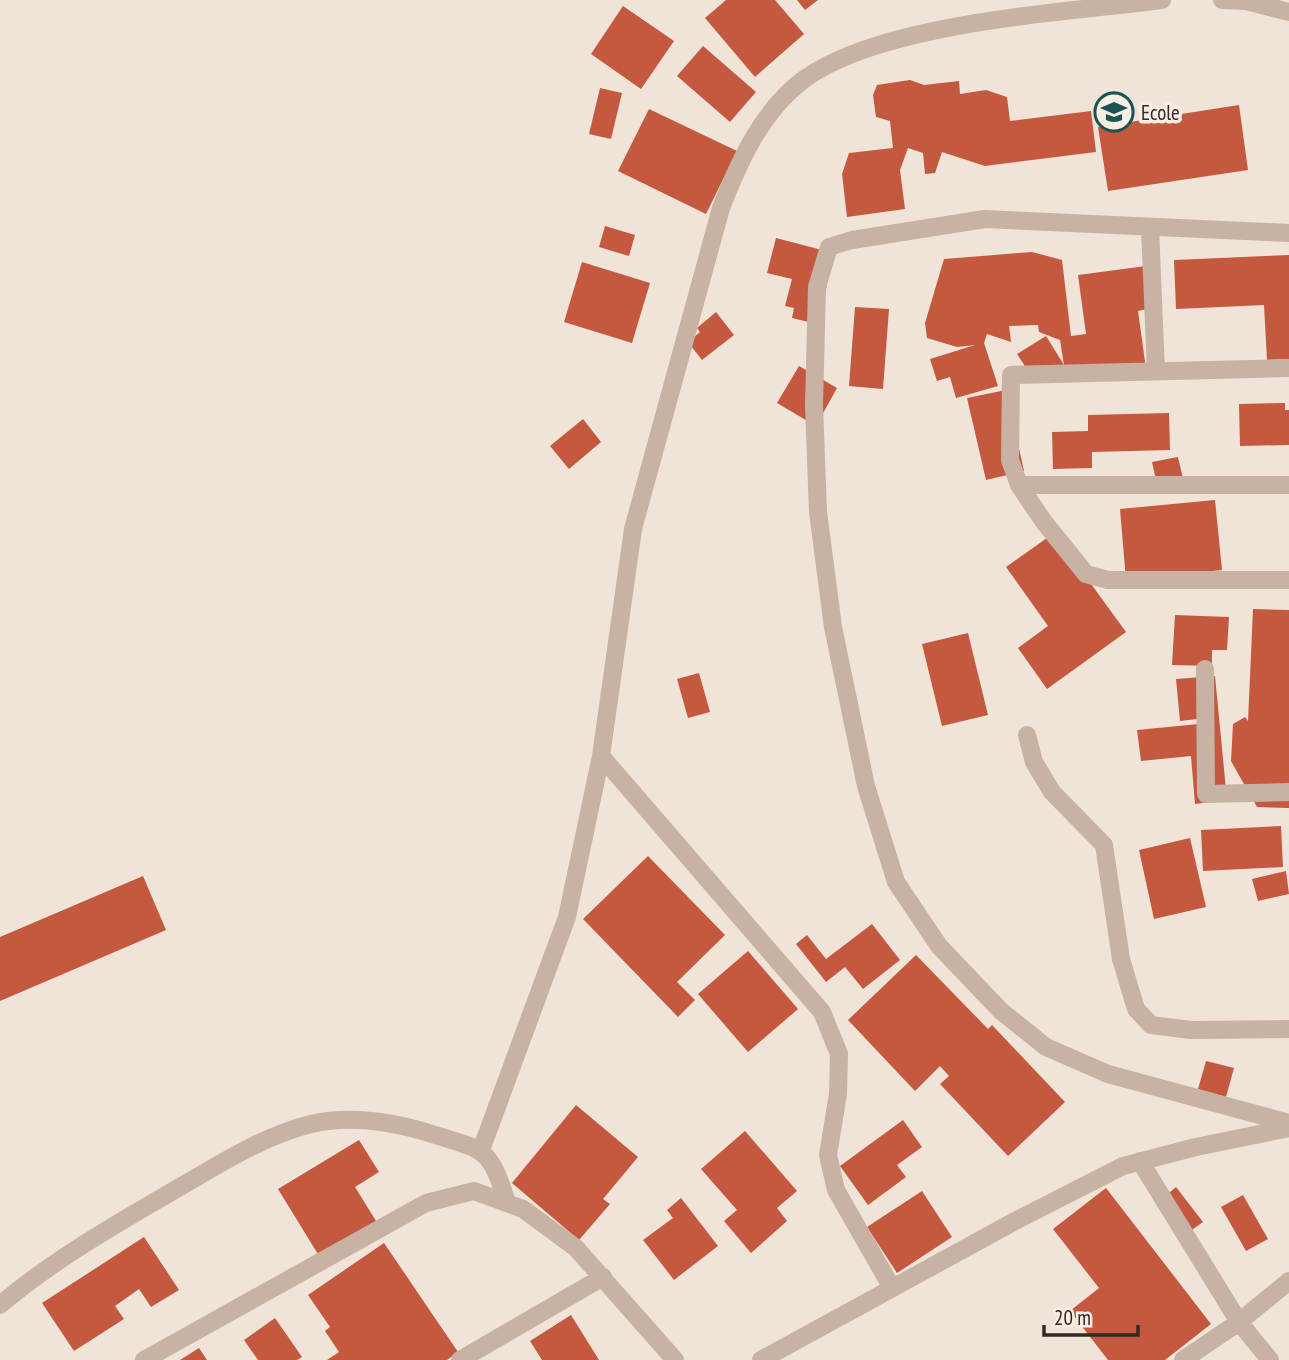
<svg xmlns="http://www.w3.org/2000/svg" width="1289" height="1360" font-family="'PT Sans Narrow',sans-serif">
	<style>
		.building { fill: #c55940 }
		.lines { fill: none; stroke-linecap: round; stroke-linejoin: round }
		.minor { stroke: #c8b2a3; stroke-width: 18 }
		.labels { text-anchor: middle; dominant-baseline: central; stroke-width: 7; stroke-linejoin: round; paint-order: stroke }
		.poi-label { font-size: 21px; fill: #332925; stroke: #f8ede3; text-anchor: start }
	</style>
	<rect width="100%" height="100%" fill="#f0e3d7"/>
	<path class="building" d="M 726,0 L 775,0 L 804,34 L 755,77 L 705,18 Z
		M 797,0 L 818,0 L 805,10 Z
		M 623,6 L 674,41 L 641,89 L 591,54 Z
		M 703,46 L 756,92 L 730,122 L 677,76 Z
		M 910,80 L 924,85 L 959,81 L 960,94 L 986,90 L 1007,97 L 1010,121 L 1091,111 L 1096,152 L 985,166 L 942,152 L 935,173 L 925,174 L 923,153 L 908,148 L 900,170 L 905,209 L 847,217 L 842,174 L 849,153 L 893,148 L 890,121 L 876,117 L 873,95 L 877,85 Z
		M 600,88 L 622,93 L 611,139 L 589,134 Z
		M 1239,105 L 1248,170 L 1108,191 L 1098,127 Z
		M 649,109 L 737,151 L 706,214 L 618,171 Z
		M 605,226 L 635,235 L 629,256 L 599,247 Z
		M 776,238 L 822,250 L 813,282 L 827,285 L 817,324 L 792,318 L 794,308 L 785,306 L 792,279 L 767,273 Z
		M 1032,252 L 1062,260 L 1071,336 L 1086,334 L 1078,275 L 1146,266 L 1152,308 L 1138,311 L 1146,369 L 1064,366 L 1036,383 L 1017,354 L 1046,336 L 1064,365 L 1060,340 L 1039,332 L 1038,325 L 1009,326 L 1011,342 L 987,334 L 984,343 L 998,386 L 956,398 L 950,377 L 937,381 L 930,359 L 975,345 L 957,347 L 927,338 L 925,323 L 944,259 Z
		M 1289,255 L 1289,359 L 1267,360 L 1264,305 L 1176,309 L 1174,260 Z
		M 582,262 L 650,283 L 632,343 L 564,322 Z
		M 855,307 L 889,309 L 883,389 L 849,386 Z
		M 716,312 L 734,335 L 702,360 L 688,342 L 700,332 L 697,328 Z
		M 799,366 L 837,388 L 816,426 L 777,403 Z
		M 1006,390 L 1024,471 L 986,480 L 967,398 Z
		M 1285,403 L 1285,410 L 1289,410 L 1289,445 L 1240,446 L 1239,404 Z
		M 1169,413 L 1170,450 L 1092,452 L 1092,468 L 1053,469 L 1052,432 L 1088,431 L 1088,415 Z
		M 583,419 L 601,442 L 569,469 L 550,446 Z
		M 1178,457 L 1184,483 L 1158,489 L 1152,462 Z
		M 1215,500 L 1222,570 L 1126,580 L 1120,509 Z
		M 1054,533 L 1126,632 L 1047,689 L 1018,648 L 1048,626 L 1006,567 Z
		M 1253,609 L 1289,610 L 1289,808 L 1257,807 L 1231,761 L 1233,724 L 1245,717 L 1248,721 Z
		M 1175,615 L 1229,617 L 1227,650 L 1212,650 L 1212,666 L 1172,665 Z
		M 968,633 L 988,715 L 942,726 L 922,644 Z
		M 699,673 L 710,712 L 688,718 L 677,679 Z
		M 1215,676 L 1227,800 L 1195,804 L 1191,756 L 1141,761 L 1137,730 L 1199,724 L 1206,718 L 1180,721 L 1176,679 Z
		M 1281,826 L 1283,867 L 1203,871 L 1201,830 Z
		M 1190,838 L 1206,907 L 1154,919 L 1139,850 Z
		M 648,856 L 725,935 L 677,982 L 695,1000 L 678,1017 L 583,919 Z
		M 1286,871 L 1289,894 L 1258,901 L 1252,879 Z
		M 143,876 L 166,930 L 0,1001 L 0,937 Z
		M 872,924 L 900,960 L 863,989 L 845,967 L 826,982 L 796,944 L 807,935 L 826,959 Z
		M 748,951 L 798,1009 L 748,1052 L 698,994 Z
		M 916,955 L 988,1029 L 992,1025 L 1065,1102 L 1008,1156 L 940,1084 L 949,1076 L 940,1066 L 915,1091 L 848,1020 Z
		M 1206,1061 L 1234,1068 L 1226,1097 L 1198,1089 Z
		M 576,1105 L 638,1157 L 603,1199 L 610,1204 L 579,1240 L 512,1183 Z
		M 903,1120 L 922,1147 L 897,1165 L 906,1177 L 868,1205 L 840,1166 Z
		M 745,1131 L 797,1191 L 777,1208 L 787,1221 L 751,1253 L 724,1221 L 737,1210 L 701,1169 Z
		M 359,1140 L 379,1172 L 355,1187 L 381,1229 L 324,1264 L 278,1189 Z
		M 1176,1187 L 1203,1222 L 1189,1232 L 1163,1198 Z
		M 1106,1188 L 1211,1324 L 1165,1360 L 1108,1360 L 1070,1311 L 1099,1288 L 1053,1229 Z
		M 922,1191 L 952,1237 L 897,1273 L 867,1227 Z
		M 1243,1195 L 1268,1239 L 1246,1251 L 1221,1207 Z
		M 681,1198 L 718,1246 L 674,1280 L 643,1240 L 673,1218 L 667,1210 Z
		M 144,1237 L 179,1290 L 151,1307 L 139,1289 L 115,1306 L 124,1319 L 74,1351 L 42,1303 Z
		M 384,1243 L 458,1352 L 447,1360 L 327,1360 L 339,1352 L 325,1331 L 330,1327 L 308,1295 Z
		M 571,1315 L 599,1360 L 542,1360 L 530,1341 Z
		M 275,1318 L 302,1357 L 297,1360 L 258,1360 L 244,1340 Z
		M 199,1348 L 207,1360 L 180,1360 Z"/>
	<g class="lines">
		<path class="minor" d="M 1222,0 L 1246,1 L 1289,12
			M 1150,228 L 1156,371
			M 1289,233 L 985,219 L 852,240 L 829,247 L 817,287 L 814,405 L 818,512 L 833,627 L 866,786 L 896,882 L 939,946 L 1001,1011 L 1046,1047 L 1108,1074 L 1289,1123
			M 1289,368 L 1011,375 L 1010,460 L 1019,485 L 1044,522 L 1086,574 L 1108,580 L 1289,580
			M 1019,485 L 1289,485
			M 1205,669 L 1206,794 L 1289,792
			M 1027,735 L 1034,762 L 1052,792 L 1104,845 L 1121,959 L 1136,1009 L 1151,1025 L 1191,1030 L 1289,1029
			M 601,756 L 822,1012 L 839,1054 L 838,1094 L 828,1155 L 836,1190 L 892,1288
			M 481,1150 L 567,917 L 601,756 L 633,529 L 721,208 C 739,162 761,112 803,80 C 881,22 1064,13 1162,0
			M 1140,1161 L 1239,1322 L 1270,1360
			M 0,1305 C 53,1260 113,1226 173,1191 C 217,1166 262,1136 311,1124 C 350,1115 394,1122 432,1134 C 484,1150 490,1147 507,1203
			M 144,1360 L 426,1203 L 474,1191 L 523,1209 L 576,1248 L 675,1360
			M 460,1360 L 603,1277
			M 761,1360 L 1017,1220 L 1123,1166 L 1196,1147 L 1289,1128
			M 1183,1360 L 1239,1322 L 1289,1281"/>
	</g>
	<defs>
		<g id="school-ring" transform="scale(2.0125)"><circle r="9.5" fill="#f8ede3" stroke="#1b5354" stroke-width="1.5"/><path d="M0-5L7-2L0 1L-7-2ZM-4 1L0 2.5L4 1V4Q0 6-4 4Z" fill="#1b5354"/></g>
	</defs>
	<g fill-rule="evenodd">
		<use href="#school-ring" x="1114" y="112"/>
	</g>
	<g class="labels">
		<g class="poi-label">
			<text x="1141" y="112">Ecole</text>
		</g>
	</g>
	<path d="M1044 1325v10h94v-10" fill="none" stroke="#332925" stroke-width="3.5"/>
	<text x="1054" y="1325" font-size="21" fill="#332925" stroke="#f8ede3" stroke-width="5" paint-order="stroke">20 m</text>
</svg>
